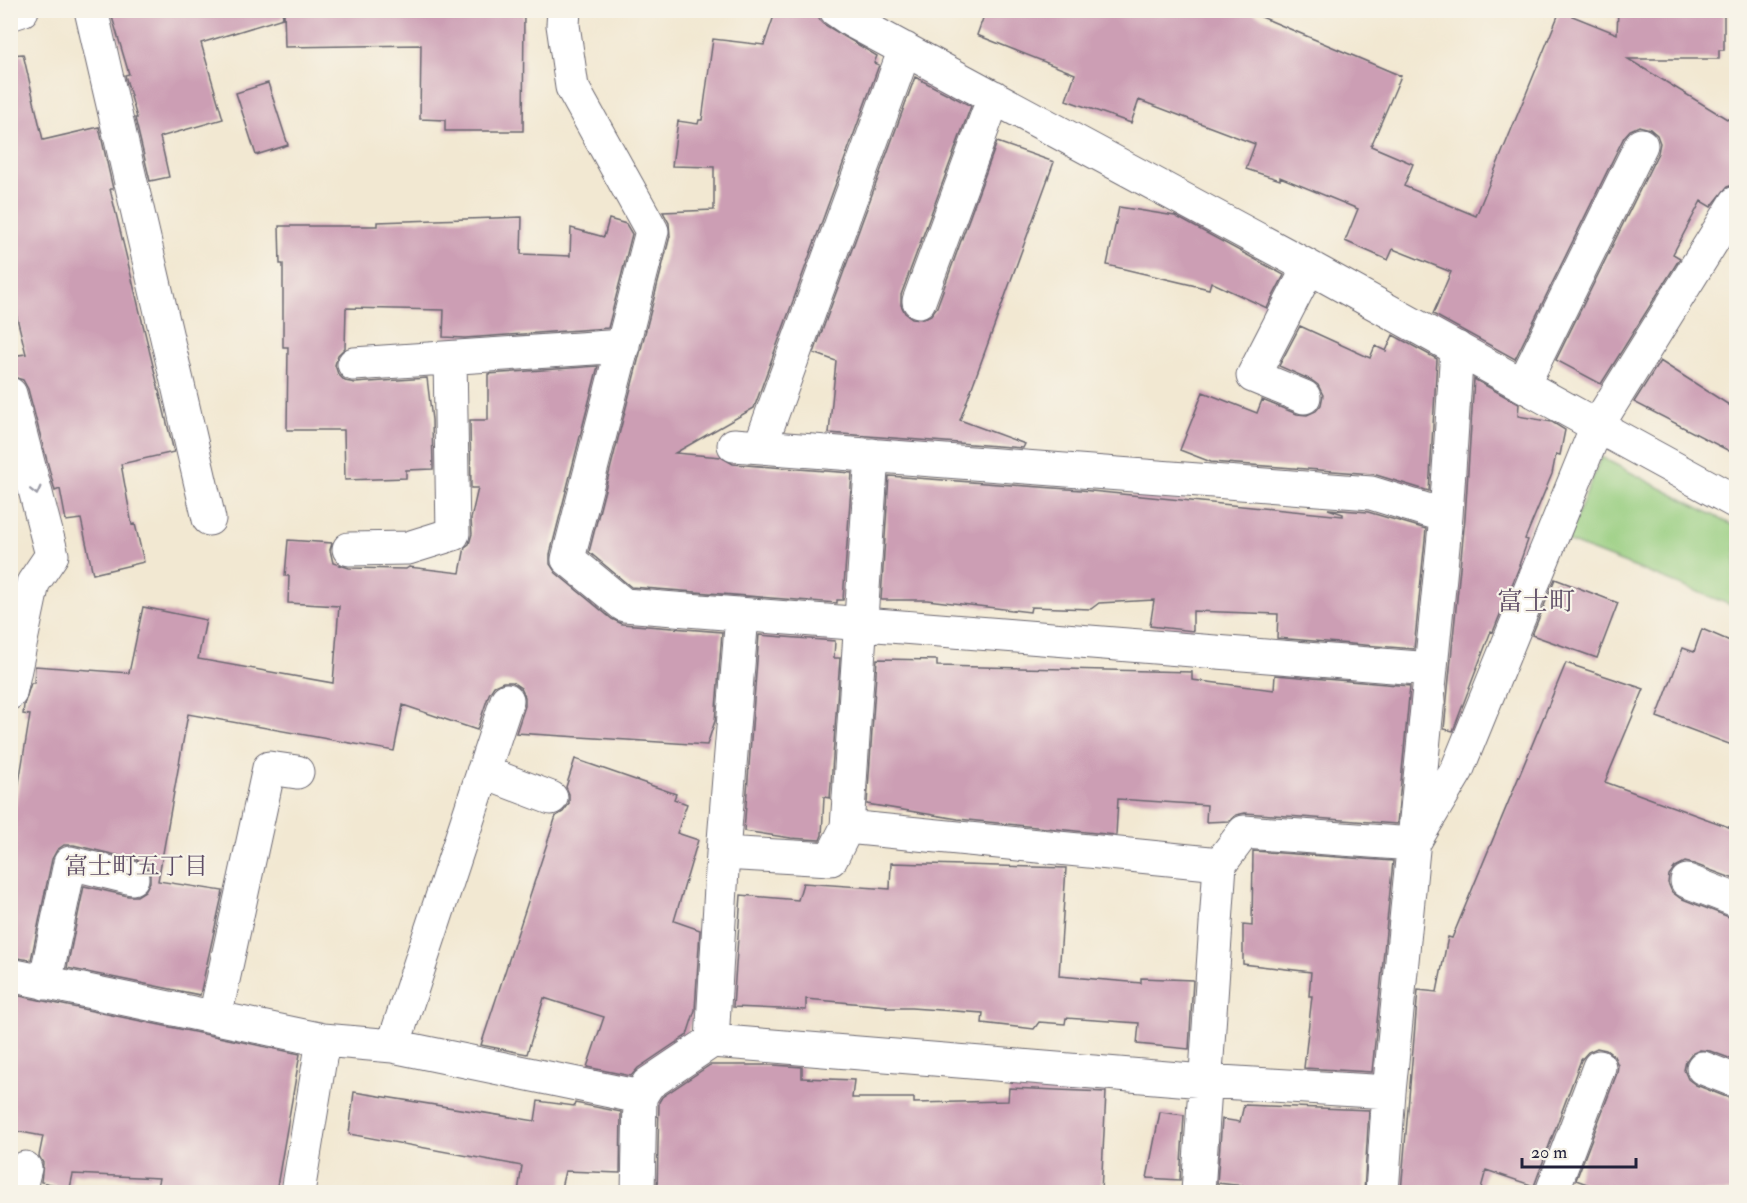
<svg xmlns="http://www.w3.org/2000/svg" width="1747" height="1203" font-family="'IM FELL Double Pica','Noto Serif JP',serif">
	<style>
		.green { fill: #97cd7f; stroke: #5c785d; stroke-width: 1.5 }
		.building { fill: #cc9eb4 }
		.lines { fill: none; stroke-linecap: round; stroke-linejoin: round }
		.minor-casing { stroke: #6b6770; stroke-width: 35 }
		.major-casing { stroke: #6b6770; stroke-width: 35 }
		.minor { stroke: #fff; stroke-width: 33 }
		.major { stroke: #fff; stroke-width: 33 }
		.oneway { stroke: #9c9ca7 }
		.labels { text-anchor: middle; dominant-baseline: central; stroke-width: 4.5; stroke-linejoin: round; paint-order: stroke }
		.neighbourhood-label { font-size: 24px; fill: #5e4d65; stroke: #f7f3e8 }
		.quarter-label { font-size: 26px; fill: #5e4d65; stroke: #f7f3e8 }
	</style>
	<rect width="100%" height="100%" fill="#f7f3e8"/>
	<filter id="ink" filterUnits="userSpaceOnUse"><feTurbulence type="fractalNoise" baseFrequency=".0167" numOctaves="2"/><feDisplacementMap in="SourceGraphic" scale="12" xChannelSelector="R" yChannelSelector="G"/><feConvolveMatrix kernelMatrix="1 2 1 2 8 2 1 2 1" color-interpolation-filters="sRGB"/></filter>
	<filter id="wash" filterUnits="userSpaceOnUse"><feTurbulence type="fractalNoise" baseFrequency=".008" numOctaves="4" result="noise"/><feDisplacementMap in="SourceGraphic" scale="24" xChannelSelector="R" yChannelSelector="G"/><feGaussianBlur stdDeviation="1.35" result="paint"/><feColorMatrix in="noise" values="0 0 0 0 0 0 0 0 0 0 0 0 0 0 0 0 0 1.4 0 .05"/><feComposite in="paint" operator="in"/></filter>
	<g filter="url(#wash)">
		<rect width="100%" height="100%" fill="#f2e8d2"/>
		<path class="green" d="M 1601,457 L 1736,527 L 1736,607 L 1567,541 Z"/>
		<g id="blocks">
			<path class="building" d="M 110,10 L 282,10 L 283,18 L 201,43 L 223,119 L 160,137 L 169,177 L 150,181 L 135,118 L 137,118 L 125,75 L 129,74 Z
				M 284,10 L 524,10 L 523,131 L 445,131 L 445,120 L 420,119 L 421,45 L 285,47 Z
				M 776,10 L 818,10 L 819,19 L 825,25 L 877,56 L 874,63 L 879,65 L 754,408 L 675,453 L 721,457 L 733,464 L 852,473 L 843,600 L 837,600 L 837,603 L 631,587 L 589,552 L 670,236 L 669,223 L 663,212 L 714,210 L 714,167 L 672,166 L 678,121 L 698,124 L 699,120 L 702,120 L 713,39 L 764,45 Z
				M 986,10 L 1245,10 L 1401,76 L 1371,146 L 1413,164 L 1404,186 L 1476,216 L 1560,11 L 1617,34 L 1618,10 L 1724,10 L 1724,50 L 1719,50 L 1719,59 L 1628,59 L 1737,125 L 1737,184 L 1727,187 L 1711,207 L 1701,201 L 1673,254 L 1680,258 L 1601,384 L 1556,360 L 1658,153 L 1660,143 L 1657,135 L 1650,129 L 1639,126 L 1630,130 L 1624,137 L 1515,359 L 1433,314 L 1451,272 L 1393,249 L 1388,260 L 1345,241 L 1358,209 L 1280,177 L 1280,180 L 1246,169 L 1255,144 L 1139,100 L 1131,123 L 1066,100 L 1075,74 L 977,35 Z
				M 23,54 L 43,140 L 99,127 L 113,189 L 110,189 L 174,452 L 121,464 L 132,525 L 135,524 L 144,562 L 93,574 L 81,519 L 66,521 L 60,489 L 55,491 L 28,389 L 23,380 L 10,376 L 10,356 L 26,354 L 10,290 L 10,55 Z
				M 915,77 L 971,106 L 901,295 L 901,305 L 905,313 L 912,318 L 923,319 L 931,315 L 937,307 L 997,142 L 1054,162 L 960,420 L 1025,444 L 1023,448 L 829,433 L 836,361 L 814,353 Z
				M 268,83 L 288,145 L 256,155 L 236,93 Z
				M 1119,207 L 1175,216 L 1284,275 L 1267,308 L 1211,282 L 1209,289 L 1107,265 Z
				M 522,217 L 521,254 L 570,256 L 571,228 L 604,237 L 609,219 L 626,224 L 632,234 L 608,328 L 465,338 L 443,337 L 444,310 L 346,308 L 345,348 L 338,355 L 335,365 L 338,374 L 345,381 L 355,383 L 427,378 L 432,420 L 433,469 L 406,470 L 406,478 L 345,480 L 344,430 L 287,430 L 288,347 L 283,347 L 283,264 L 280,264 L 279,226 L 377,226 L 377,222 Z
				M 1300,326 L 1370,358 L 1375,346 L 1386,351 L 1393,335 L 1437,359 L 1429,491 L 1373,474 L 1211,462 L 1180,450 L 1203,392 L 1257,413 L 1262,400 L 1297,414 L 1307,415 L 1316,411 L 1321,405 L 1323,395 L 1318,385 L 1311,380 L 1279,366 Z
				M 1660,361 L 1737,410 L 1737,455 L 1634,402 Z
				M 598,366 L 550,554 L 550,564 L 556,573 L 612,619 L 622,624 L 722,632 L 715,721 L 707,745 L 516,733 L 525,706 L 525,697 L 521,688 L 512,682 L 503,682 L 494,686 L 489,694 L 477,730 L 403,705 L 394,751 L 188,714 L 158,881 L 223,891 L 200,995 L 67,968 L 84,886 L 128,896 L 137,896 L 145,891 L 150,882 L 150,873 L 145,865 L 137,860 L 74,845 L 64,845 L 57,850 L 52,859 L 31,960 L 10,957 L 10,838 L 30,715 L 23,714 L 24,705 L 31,683 L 34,683 L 35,666 L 129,673 L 143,607 L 206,620 L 198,659 L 333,683 L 339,606 L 288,603 L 289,576 L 285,576 L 288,540 L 332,543 L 330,550 L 333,563 L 349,568 L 406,569 L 409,567 L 460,573 L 465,547 L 469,544 L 472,534 L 471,519 L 478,488 L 471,488 L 470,420 L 488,420 L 488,374 Z
				M 1474,379 L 1519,404 L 1518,416 L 1552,422 L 1565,430 L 1560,455 L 1556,454 L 1552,474 L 1525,539 L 1528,540 L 1519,565 L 1520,565 L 1493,632 L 1491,631 L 1453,731 L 1444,729 L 1465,518 Z
				M 889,476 L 1081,490 L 1343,516 L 1343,514 L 1328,509 L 1368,512 L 1426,529 L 1414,649 L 1277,638 L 1278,614 L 1193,611 L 1193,631 L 1150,626 L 1154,600 L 1099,603 L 1091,609 L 1031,607 L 1030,612 L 927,600 L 881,600 Z
				M 1555,579 L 1618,603 L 1597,658 L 1532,635 Z
				M 1702,629 L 1737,644 L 1737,747 L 1657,717 L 1683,648 L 1694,652 Z
				M 759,635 L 835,641 L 834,658 L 840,658 L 830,798 L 824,797 L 822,835 L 820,840 L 791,838 L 744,831 Z
				M 877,659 L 937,660 L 937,666 L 1192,672 L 1192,680 L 1274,690 L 1275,675 L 1410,686 L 1397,824 L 1245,813 L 1236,815 L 1229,821 L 1206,822 L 1207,805 L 1118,799 L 1116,835 L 958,819 L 867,804 Z
				M 1566,663 L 1644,689 L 1605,782 L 1737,830 L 1737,880 L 1694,864 L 1685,862 L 1675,867 L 1669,875 L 1668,883 L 1672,892 L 1680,898 L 1729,917 L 1737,918 L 1737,1061 L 1710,1051 L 1700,1050 L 1691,1054 L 1686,1061 L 1684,1070 L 1688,1079 L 1696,1085 L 1729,1098 L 1737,1099 L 1737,1192 L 1609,1192 L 1576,1180 L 1617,1073 L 1618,1065 L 1614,1056 L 1606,1050 L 1597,1048 L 1588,1052 L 1581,1060 L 1534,1186 L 1486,1170 L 1480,1192 L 1401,1192 L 1418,990 L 1437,992 L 1448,937 L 1452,938 Z
				M 575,759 L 676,794 L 674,799 L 687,804 L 677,833 L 698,840 L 674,921 L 700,930 L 695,1010 L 687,1035 L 638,1068 L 631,1076 L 587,1067 L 604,1017 L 544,998 L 527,1054 L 481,1045 L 556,816 L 563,812 L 569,804 L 569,794 L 566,787 Z
				M 1253,851 L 1393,861 L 1372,1072 L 1304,1068 L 1312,996 L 1309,996 L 1311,972 L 1243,964 L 1243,925 L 1252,926 Z
				M 891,863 L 1066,868 L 1059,976 L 1141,983 L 1141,978 L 1193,980 L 1189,1049 L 1137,1044 L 1139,1023 L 1066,1018 L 1065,1024 L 1039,1022 L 1034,1029 L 982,1023 L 983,1013 L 911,1008 L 886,1008 L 887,1006 L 806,999 L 806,1010 L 733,1007 L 741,895 L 798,900 L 803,883 L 890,889 Z
				M 10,994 L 300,1054 L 276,1192 L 156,1192 L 159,1178 L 73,1174 L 70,1188 L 41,1182 L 43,1163 L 39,1156 L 43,1136 L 10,1130 Z
				M 710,1065 L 774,1065 L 802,1067 L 802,1078 L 854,1080 L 852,1098 L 914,1098 L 914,1103 L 1008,1101 L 1009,1088 L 1106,1092 L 1101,1192 L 657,1192 L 659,1102 L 662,1097 Z
				M 354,1092 L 535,1121 L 538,1101 L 574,1106 L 575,1103 L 621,1112 L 620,1173 L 565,1171 L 560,1192 L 518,1192 L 522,1166 L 349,1134 Z
				M 1244,1105 L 1369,1110 L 1364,1192 L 1243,1192 L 1244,1186 L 1217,1183 L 1222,1119 L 1240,1122 Z
				M 1160,1112 L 1184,1115 L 1180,1180 L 1147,1178 Z"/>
		</g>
	</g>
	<g filter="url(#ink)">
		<use href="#blocks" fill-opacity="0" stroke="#6b6770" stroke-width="1.5"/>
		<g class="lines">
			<g class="minor-casing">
				<path id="minor" d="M 91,10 L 209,519
					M 564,10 L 563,25 L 572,87 L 652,231 L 568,559 L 624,605 L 1431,669
					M 836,10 L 852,21 L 1309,267 L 1597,426 L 1736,502
					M 919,301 L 994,97
					M 354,364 L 623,346
					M 1523,385 L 1641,145
					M 10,394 L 52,555 L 33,583 L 10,693
					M 1304,397 L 1253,376 L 1309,267
					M 734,445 L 1371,493 L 1446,516
					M 760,447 L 905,49
					M 872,455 L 847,827 L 1220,864 L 1198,1192
					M 349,549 L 408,548 L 453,534 L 450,358
					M 483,772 L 551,798
					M 723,853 L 831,859 L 847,827
					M 1220,864 L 1244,832 L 1413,844 L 1457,770 L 1597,426 L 1736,203
					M 1687,881 L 1736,900
					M 10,975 L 323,1040 L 393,1046 L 640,1097
					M 45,983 L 70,863 L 132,878
					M 215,1017 L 269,768 L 297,772
					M 712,1041 L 723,853 L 742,615
					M 393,1046 L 507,700
					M 1703,1068 L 1736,1081
					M 19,1192 L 25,1168
					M 298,1192 L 323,1040
					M 638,1192 L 640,1097 L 648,1084 L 712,1041 L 1204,1081 L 1389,1092
					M 1382,1192 L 1389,1092 L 1446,516 L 1457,348
					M 1552,1192 L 1599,1067"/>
			</g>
			<g class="major-casing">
				<path id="major" d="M 10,14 L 22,10"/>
			</g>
			<use href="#minor" class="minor"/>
			<use href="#major" class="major"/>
		</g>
		<defs><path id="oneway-chevron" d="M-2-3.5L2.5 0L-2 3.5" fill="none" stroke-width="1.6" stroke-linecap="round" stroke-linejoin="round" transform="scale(1.5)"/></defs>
		<use class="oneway" href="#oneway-chevron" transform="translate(36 491) rotate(76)"/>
	</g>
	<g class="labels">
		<g class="neighbourhood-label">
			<text x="136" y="866">富士町五丁目</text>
		</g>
		<g class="quarter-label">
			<text x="1536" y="602">富士町</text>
		</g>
	</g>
	<rect width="1747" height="1203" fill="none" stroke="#f7f3e8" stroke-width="36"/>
	<path d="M1522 1158v9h114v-9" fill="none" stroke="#22223b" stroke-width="3"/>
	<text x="1531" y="1158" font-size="18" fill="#22223b" stroke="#f7f3e8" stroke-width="4.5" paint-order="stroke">20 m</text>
</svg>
